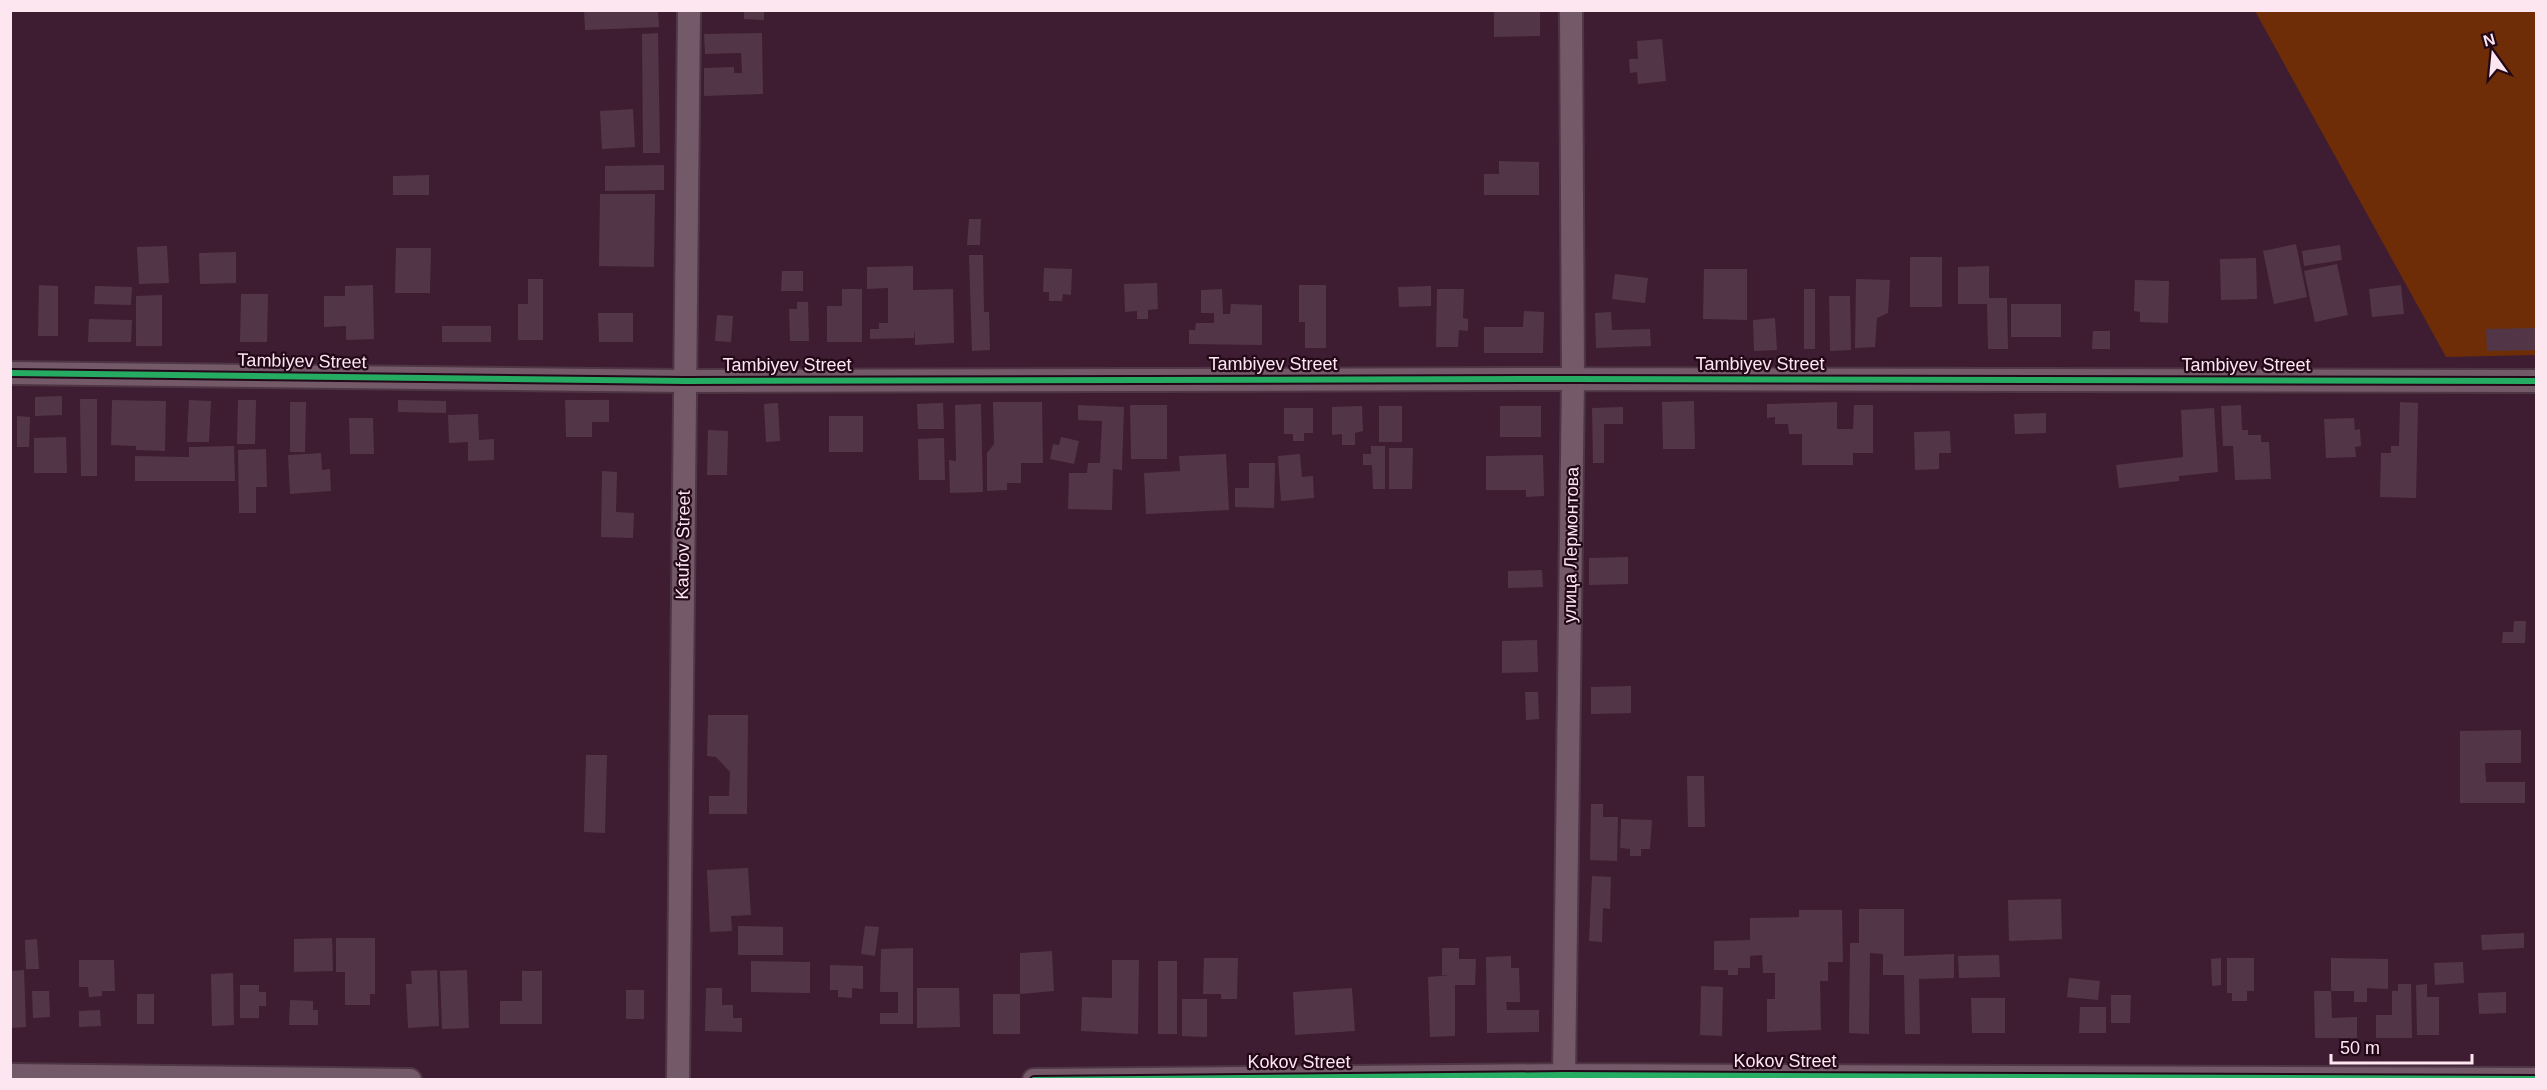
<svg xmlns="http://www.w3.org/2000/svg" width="2547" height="1090" font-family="Helvetica,sans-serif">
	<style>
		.green { fill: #6f2d07 }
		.building { fill: #523647 }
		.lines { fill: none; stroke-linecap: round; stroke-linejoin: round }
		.minor-casing { stroke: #4e3644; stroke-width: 26 }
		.minor { stroke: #745969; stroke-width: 22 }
		.cycleway-casing { stroke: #230918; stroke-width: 10 }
		.cycleway { stroke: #26ab63; stroke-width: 6 }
		.labels { text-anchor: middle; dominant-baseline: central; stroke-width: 4.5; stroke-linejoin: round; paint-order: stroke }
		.street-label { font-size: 18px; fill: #fee6f1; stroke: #230918 }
	</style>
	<rect width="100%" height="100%" fill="#3e1c32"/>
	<path class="green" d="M 2255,11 L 2536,11 L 2536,355 L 2446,357 Z"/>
	<path class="building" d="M 584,10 L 658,10 L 659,27 L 585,30 Z
		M 744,10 L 764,10 L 764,20 L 744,19 Z
		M 1494,10 L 1540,10 L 1540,36 L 1494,37 Z
		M 658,33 L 660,153 L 643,153 L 642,34 Z
		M 762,33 L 763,94 L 704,96 L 704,68 L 734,67 L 734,73 L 742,73 L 741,53 L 705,54 L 704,34 Z
		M 1662,39 L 1666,81 L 1638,84 L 1637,72 L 1630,73 L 1629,59 L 1638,59 L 1637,41 Z
		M 633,109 L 635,147 L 602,149 L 600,111 Z
		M 1499,161 L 1539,162 L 1539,195 L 1484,195 L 1484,174 L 1499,174 Z
		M 664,165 L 664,190 L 605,191 L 605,166 Z
		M 429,175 L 429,195 L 393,195 L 393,176 Z
		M 600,194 L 655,194 L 654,267 L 599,266 Z
		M 969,219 L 981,219 L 980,245 L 967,245 Z
		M 2296,244 L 2307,297 L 2274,304 L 2263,251 Z
		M 2340,245 L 2342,260 L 2304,266 L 2302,251 Z
		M 167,246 L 169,283 L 139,284 L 137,247 Z
		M 396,248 L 431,248 L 430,293 L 395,293 Z
		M 236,252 L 236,283 L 200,284 L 199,253 Z
		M 969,255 L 983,255 L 984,312 L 989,312 L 990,350 L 972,351 Z
		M 1910,257 L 1942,257 L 1942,307 L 1910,307 Z
		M 2256,258 L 2257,299 L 2221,300 L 2220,259 Z
		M 2337,264 L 2348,315 L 2315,322 L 2304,271 Z
		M 913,266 L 913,290 L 953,289 L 954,343 L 915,345 L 915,329 L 914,338 L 870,339 L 870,329 L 879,329 L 879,323 L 888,323 L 888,288 L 867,289 L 867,267 Z
		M 1989,266 L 1989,298 L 2007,298 L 2008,349 L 1988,349 L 1987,304 L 1958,304 L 1958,267 Z
		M 1044,268 L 1072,269 L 1071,295 L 1063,294 L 1062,301 L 1049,301 L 1049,292 L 1043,292 Z
		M 1704,269 L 1747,269 L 1747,320 L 1703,319 Z
		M 782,271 L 803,271 L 803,291 L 781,291 Z
		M 1615,274 L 1648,278 L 1645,303 L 1612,299 Z
		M 528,279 L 543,279 L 543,340 L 518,340 L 518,304 L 528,304 Z
		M 1856,279 L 1890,280 L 1888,313 L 1877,318 L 1875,347 L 1855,348 Z
		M 2135,280 L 2169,281 L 2168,323 L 2140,322 L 2140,312 L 2134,311 Z
		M 1157,283 L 1158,309 L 1148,310 L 1148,319 L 1137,319 L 1137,311 L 1125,312 L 1124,284 Z
		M 39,285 L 58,286 L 58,336 L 38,336 Z
		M 373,285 L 374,339 L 346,340 L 346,326 L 324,327 L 324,296 L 345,296 L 345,286 Z
		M 1299,285 L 1326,285 L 1326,348 L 1305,348 L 1305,322 L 1299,322 Z
		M 2401,285 L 2404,314 L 2372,317 L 2369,289 Z
		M 95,286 L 132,287 L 131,305 L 94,304 Z
		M 1431,286 L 1431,306 L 1399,307 L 1398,287 Z
		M 842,289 L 862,289 L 862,342 L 827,342 L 827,306 L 842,306 Z
		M 1222,289 L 1223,314 L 1230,314 L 1231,304 L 1262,305 L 1262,345 L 1189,344 L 1189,330 L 1195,330 L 1196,323 L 1214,323 L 1214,313 L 1201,313 L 1201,290 Z
		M 1437,289 L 1464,289 L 1463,318 L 1468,319 L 1468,331 L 1459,330 L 1458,347 L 1436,347 Z
		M 1804,289 L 1815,289 L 1815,349 L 1804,349 Z
		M 241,294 L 268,294 L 267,342 L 240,342 Z
		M 162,295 L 162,346 L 136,346 L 136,296 Z
		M 1829,296 L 1850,296 L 1851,350 L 1830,351 Z
		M 797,302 L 808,302 L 809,341 L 790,341 L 789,309 L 797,309 Z
		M 2011,304 L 2061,304 L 2061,337 L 2011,337 Z
		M 1524,311 L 1544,312 L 1543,353 L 1484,353 L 1484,327 L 1523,327 Z
		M 1611,312 L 1612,330 L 1650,329 L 1651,346 L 1596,348 L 1595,313 Z
		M 598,313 L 633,313 L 633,342 L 599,342 Z
		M 717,315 L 733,316 L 731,342 L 715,341 Z
		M 1775,318 L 1777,350 L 1754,351 L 1753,320 Z
		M 89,319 L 132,320 L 131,342 L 88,342 Z
		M 442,326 L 491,326 L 491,342 L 442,342 Z
		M 2536,328 L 2536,350 L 2487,351 L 2486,329 Z
		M 2093,331 L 2110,331 L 2110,349 L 2092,349 Z
		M 62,396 L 62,415 L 35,416 L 35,397 Z
		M 80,399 L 97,399 L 97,476 L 81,476 Z
		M 112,400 L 166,401 L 165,451 L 136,450 L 136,446 L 111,445 Z
		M 189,400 L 211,401 L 209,442 L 187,442 Z
		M 238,400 L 256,400 L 255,444 L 237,444 Z
		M 398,400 L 446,401 L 446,413 L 398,412 Z
		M 565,400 L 609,400 L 609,422 L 592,422 L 592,437 L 566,437 Z
		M 1694,401 L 1695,449 L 1663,449 L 1662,402 Z
		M 290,402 L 306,402 L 305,452 L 290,452 Z
		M 993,402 L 1042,402 L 1043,463 L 1021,463 L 1021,483 L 1007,483 L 1007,490 L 987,491 L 987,453 L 994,444 Z
		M 1837,402 L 1837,429 L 1853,429 L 1854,405 L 1873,405 L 1873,453 L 1853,453 L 1853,465 L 1802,465 L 1802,434 L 1789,434 L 1788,424 L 1775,424 L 1775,417 L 1767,418 L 1767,404 Z
		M 2400,402 L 2418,403 L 2416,498 L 2380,497 L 2381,453 L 2391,453 L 2391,446 L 2399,446 Z
		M 778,403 L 780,441 L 766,442 L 764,404 Z
		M 943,403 L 944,429 L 918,429 L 917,404 Z
		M 981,404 L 983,492 L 950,493 L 949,460 L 956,461 L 955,405 Z
		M 1078,405 L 1124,407 L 1122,470 L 1113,469 L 1112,510 L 1068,509 L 1069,473 L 1087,473 L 1088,463 L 1100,463 L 1102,421 L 1078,420 Z
		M 1130,405 L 1167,405 L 1167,459 L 1131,459 Z
		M 2241,405 L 2242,430 L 2248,430 L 2248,435 L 2261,435 L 2261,442 L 2269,442 L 2271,479 L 2235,480 L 2233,446 L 2223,446 L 2221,406 Z
		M 1362,406 L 1363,431 L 1355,433 L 1355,445 L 1342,445 L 1342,434 L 1332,435 L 1332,407 Z
		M 1379,406 L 1402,406 L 1402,442 L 1379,442 Z
		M 1500,406 L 1541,406 L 1541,437 L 1500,437 Z
		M 1623,407 L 1623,424 L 1604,424 L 1604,463 L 1593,463 L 1592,408 Z
		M 1284,408 L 1313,408 L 1313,433 L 1304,433 L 1304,441 L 1293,441 L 1293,434 L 1284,434 Z
		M 2214,408 L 2218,472 L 2179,476 L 2179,481 L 2119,488 L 2116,465 L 2183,457 L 2181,410 Z
		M 2046,413 L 2046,433 L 2015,434 L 2014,414 Z
		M 478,414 L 479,440 L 494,439 L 494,460 L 468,461 L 468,442 L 449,443 L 448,415 Z
		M 17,416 L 30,417 L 29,447 L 17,447 Z
		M 829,416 L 863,416 L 863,452 L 829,452 Z
		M 349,418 L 373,418 L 374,454 L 350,454 Z
		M 2354,418 L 2355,430 L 2360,429 L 2361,446 L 2355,447 L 2356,457 L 2326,458 L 2324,419 Z
		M 708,430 L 728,431 L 727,475 L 707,475 Z
		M 1950,431 L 1951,453 L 1939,453 L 1939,469 L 1915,470 L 1914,432 Z
		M 66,437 L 67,473 L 34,473 L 34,438 Z
		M 1061,437 L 1079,441 L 1074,464 L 1050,459 L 1053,444 L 1059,445 Z
		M 944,438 L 945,480 L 919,480 L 918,439 Z
		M 234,446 L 235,481 L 135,481 L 135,456 L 189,457 L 189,447 Z
		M 1371,446 L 1385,446 L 1385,489 L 1373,489 L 1372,465 L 1363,465 L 1363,454 L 1371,454 Z
		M 1389,448 L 1413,448 L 1412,489 L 1389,489 Z
		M 266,449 L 267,487 L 256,487 L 256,513 L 239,513 L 238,450 Z
		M 321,453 L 322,470 L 330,469 L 331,491 L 290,494 L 288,455 Z
		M 1226,454 L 1229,510 L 1146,514 L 1144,473 L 1180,471 L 1179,456 Z
		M 1300,454 L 1302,477 L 1313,476 L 1314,498 L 1281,501 L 1278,456 Z
		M 1543,455 L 1544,496 L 1526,497 L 1526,490 L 1486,490 L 1486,456 Z
		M 1249,463 L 1275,463 L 1274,508 L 1235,507 L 1235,488 L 1249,488 Z
		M 602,471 L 617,472 L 616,512 L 634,513 L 633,538 L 601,537 Z
		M 1628,557 L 1628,584 L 1589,585 L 1589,558 Z
		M 1542,570 L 1543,587 L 1508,588 L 1508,571 Z
		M 2514,621 L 2526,621 L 2525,643 L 2502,643 L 2503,632 L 2513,632 Z
		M 1537,640 L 1538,672 L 1502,673 L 1502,641 Z
		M 1631,686 L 1631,713 L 1591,714 L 1591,687 Z
		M 1525,692 L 1538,692 L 1539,719 L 1526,720 Z
		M 708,715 L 748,715 L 747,814 L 709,814 L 709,796 L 729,796 L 730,772 L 716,757 L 707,756 Z
		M 2521,730 L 2521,763 L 2485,763 L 2486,782 L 2525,782 L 2525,803 L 2460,803 L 2460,731 Z
		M 586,755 L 607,755 L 605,833 L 584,832 Z
		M 1687,776 L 1704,776 L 1705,827 L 1688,827 Z
		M 1591,804 L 1603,804 L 1603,817 L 1618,817 L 1617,861 L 1590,860 Z
		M 1621,819 L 1652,820 L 1650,849 L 1641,849 L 1641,856 L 1630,856 L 1630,849 L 1620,848 Z
		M 748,868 L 751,915 L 731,916 L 732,931 L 710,932 L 707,870 Z
		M 1592,876 L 1611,877 L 1610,909 L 1603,908 L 1602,942 L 1589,941 Z
		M 2061,899 L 2062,939 L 2009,941 L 2008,900 Z
		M 1859,909 L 1904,909 L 1904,956 L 1954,954 L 1954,978 L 1919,979 L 1920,1034 L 1905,1034 L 1904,975 L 1883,975 L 1883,954 L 1870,953 L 1869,1034 L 1849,1033 L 1850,943 L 1859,943 Z
		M 1799,910 L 1842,910 L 1843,962 L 1828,962 L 1828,981 L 1820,981 L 1821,1030 L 1767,1032 L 1767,999 L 1775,999 L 1775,973 L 1763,973 L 1762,955 L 1750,956 L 1750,968 L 1738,968 L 1738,975 L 1728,975 L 1728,970 L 1714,970 L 1714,941 L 1750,940 L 1750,918 L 1799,917 Z
		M 738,926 L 783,927 L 783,955 L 738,955 Z
		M 865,926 L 879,927 L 875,956 L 861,954 Z
		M 2524,933 L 2524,948 L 2482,950 L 2481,935 Z
		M 332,938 L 333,971 L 294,972 L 294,939 Z
		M 336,938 L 375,938 L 375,994 L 370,994 L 370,1005 L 345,1005 L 345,972 L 336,972 Z
		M 37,939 L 39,969 L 26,969 L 25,940 Z
		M 913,948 L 913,1024 L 880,1024 L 880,1013 L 898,1013 L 898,992 L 880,992 L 881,949 Z
		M 1442,948 L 1459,948 L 1459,959 L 1476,959 L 1475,985 L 1455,985 L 1455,1036 L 1430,1037 L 1428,977 L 1450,975 L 1442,975 Z
		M 1052,951 L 1054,991 L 1020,994 L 1020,1034 L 993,1034 L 993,994 L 1020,994 L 1020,953 Z
		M 1999,955 L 2000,977 L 1959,978 L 1958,956 Z
		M 1511,956 L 1511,968 L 1519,968 L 1520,1002 L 1506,1002 L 1507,1010 L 1539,1010 L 1539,1032 L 1487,1033 L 1486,957 Z
		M 1204,958 L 1238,958 L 1237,999 L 1221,999 L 1221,994 L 1203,994 Z
		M 2221,958 L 2221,985 L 2212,986 L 2211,959 Z
		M 2227,958 L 2254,958 L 2254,991 L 2247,991 L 2247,1001 L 2232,1001 L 2232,993 L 2227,993 Z
		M 2331,958 L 2388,959 L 2388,989 L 2367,988 L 2367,1002 L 2354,1002 L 2354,991 L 2331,991 Z
		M 79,960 L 114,960 L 115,991 L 102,991 L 102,996 L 89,997 L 88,987 L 79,987 Z
		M 1112,960 L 1139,960 L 1138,1034 L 1081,1031 L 1082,997 L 1112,998 Z
		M 751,961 L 810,962 L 810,993 L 751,992 Z
		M 1158,961 L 1177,961 L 1177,1034 L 1158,1034 Z
		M 2463,962 L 2464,983 L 2435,985 L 2434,963 Z
		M 830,965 L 863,966 L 863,989 L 852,988 L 852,998 L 838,997 L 838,990 L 830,990 Z
		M 24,970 L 26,1027 L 10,1028 L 10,971 Z
		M 437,970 L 439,1026 L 408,1028 L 406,984 L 412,984 L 411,971 Z
		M 467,970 L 469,1028 L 442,1029 L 440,971 Z
		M 522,971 L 542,971 L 542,1024 L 500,1024 L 500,1001 L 522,1001 Z
		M 233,973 L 234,1025 L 212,1026 L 211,974 Z
		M 2069,978 L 2100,981 L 2098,1000 L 2067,997 Z
		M 2398,984 L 2411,984 L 2412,1038 L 2376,1038 L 2376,1015 L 2392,1015 L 2392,991 L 2398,991 Z
		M 2427,984 L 2427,997 L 2439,997 L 2439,1035 L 2417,1035 L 2416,985 Z
		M 240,985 L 259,985 L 259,992 L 266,992 L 266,1006 L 259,1006 L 259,1018 L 240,1018 Z
		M 1701,986 L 1723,987 L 1722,1036 L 1700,1035 Z
		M 706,988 L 722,988 L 722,1005 L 733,1005 L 733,1018 L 742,1018 L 742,1032 L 705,1031 Z
		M 917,988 L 959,988 L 960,1027 L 917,1028 Z
		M 1352,988 L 1355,1031 L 1295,1035 L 1293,992 Z
		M 626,990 L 644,990 L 644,1019 L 626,1019 Z
		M 32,991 L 49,991 L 50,1017 L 33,1018 Z
		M 2314,991 L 2331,991 L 2332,1018 L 2357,1017 L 2357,1038 L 2315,1038 Z
		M 2506,992 L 2506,1013 L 2479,1014 L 2478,993 Z
		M 137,994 L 154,994 L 154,1024 L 137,1024 Z
		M 2111,995 L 2131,995 L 2130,1023 L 2111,1023 Z
		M 1971,998 L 2005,998 L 2005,1033 L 1972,1033 Z
		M 1182,999 L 1207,999 L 1207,1037 L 1182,1036 Z
		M 290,1000 L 313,1001 L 313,1010 L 318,1010 L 318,1025 L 289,1025 Z
		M 2080,1007 L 2106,1007 L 2106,1033 L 2079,1033 Z
		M 100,1010 L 101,1026 L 79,1027 L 79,1011 Z"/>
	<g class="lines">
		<g class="minor-casing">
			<path id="minor" d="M 10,373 L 685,381 L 1573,379 L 2536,381
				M 10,1075 L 410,1080
				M 678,1080 L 689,10
				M 1034,1080 L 1564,1075 L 2536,1079
				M 1564,1080 L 1573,379 L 1571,10"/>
		</g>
		<use href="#minor" class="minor"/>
		<g class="cycleway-casing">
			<path id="cycleway" d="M 10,373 L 685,381 L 1573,379 L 2536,381
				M 1034,1080 L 1564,1075 L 2536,1079"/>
		</g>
		<use href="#cycleway" class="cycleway"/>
	</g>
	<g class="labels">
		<g class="street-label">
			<text transform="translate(302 361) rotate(1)">Tambiyev Street</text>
			<text x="1273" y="364">Tambiyev Street</text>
			<text x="1760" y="364">Tambiyev Street</text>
			<text x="787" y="365">Tambiyev Street</text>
			<text x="2246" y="365">Tambiyev Street</text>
			<text transform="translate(683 545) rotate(-89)">Kaufov Street</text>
			<text transform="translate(1571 545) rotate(-89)">улица Лермонтова</text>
			<text x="1785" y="1061">Kokov Street</text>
			<text x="1299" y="1062">Kokov Street</text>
		</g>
	</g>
	<rect width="2547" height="1090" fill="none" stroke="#fee6f1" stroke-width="24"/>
	<g transform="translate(2493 54) rotate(345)" stroke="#230918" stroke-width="4.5" paint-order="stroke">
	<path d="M0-4.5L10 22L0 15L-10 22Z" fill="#fee6f1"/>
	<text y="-9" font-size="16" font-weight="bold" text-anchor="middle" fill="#fee6f1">N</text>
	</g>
	<path d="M2331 1054v9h141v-9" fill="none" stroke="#fee6f1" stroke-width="3"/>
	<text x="2340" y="1054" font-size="18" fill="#fee6f1" stroke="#230918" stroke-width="4.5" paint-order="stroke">50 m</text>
</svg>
